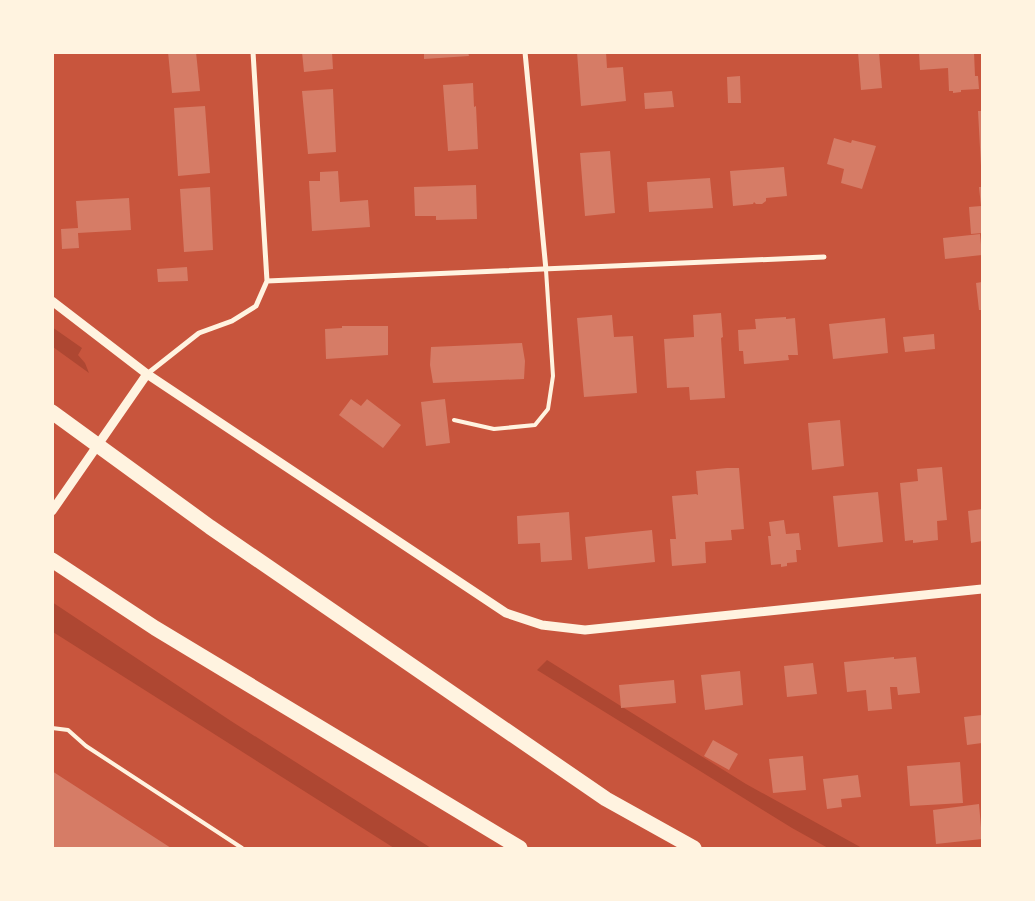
<svg xmlns="http://www.w3.org/2000/svg" width="1035" height="901" font-family="Helvetica,sans-serif">
	<style>
		.green { fill: #ae4732 }
		.building { fill: #d67c66 }
		.lines { fill: none; stroke-linecap: round; stroke-linejoin: round }
		.service { stroke: #fff3e0; stroke-width: 4 }
		.minor { stroke: #fff3e0; stroke-width: 5 }
		.tertiary { stroke: #fff3e0; stroke-width: 9 }
		.motorway { stroke: #fff3e0; stroke-width: 15 }
	</style>
	<rect width="100%" height="100%" fill="#c8553d"/>
	<path class="green" d="M 52,327 L 82,348 L 78,355 L 85,363 L 89,373 L 53,347 Z
		M 52,602 L 231,721 L 431,848 L 394,848 L 53,632 Z
		M 547,660 L 746,784 L 862,848 L 828,848 L 792,828 L 537,670 Z"/>
	<path class="building" d="M 168,52 L 196,52 L 200,91 L 172,93 Z
		M 302,52 L 332,52 L 333,69 L 304,72 Z
		M 424,52 L 468,52 L 469,56 L 424,59 Z
		M 577,52 L 606,52 L 607,68 L 623,67 L 626,101 L 581,106 Z
		M 858,52 L 879,52 L 882,88 L 861,90 Z
		M 919,52 L 974,52 L 975,76 L 978,76 L 979,89 L 961,90 L 961,92 L 953,93 L 953,91 L 949,91 L 948,68 L 920,70 Z
		M 740,76 L 741,103 L 728,103 L 727,77 Z
		M 473,83 L 474,107 L 476,106 L 478,149 L 448,151 L 443,85 Z
		M 333,89 L 336,152 L 308,154 L 302,91 Z
		M 672,91 L 674,107 L 645,109 L 644,93 Z
		M 205,106 L 210,173 L 178,176 L 174,108 Z
		M 978,111 L 982,111 L 982,166 L 981,166 Z
		M 834,138 L 851,143 L 852,140 L 876,146 L 862,189 L 841,183 L 844,169 L 827,164 Z
		M 610,151 L 615,213 L 585,216 L 580,153 Z
		M 784,167 L 787,196 L 766,198 L 766,201 L 762,204 L 756,204 L 754,202 L 753,204 L 733,206 L 730,171 Z
		M 338,171 L 340,202 L 368,200 L 370,227 L 312,231 L 309,181 L 320,181 L 320,172 Z
		M 710,178 L 713,208 L 649,212 L 647,182 Z
		M 476,185 L 477,219 L 436,220 L 436,216 L 415,216 L 414,187 Z
		M 210,187 L 213,250 L 184,252 L 180,189 Z
		M 979,187 L 982,187 L 982,233 L 971,234 L 969,207 L 981,206 Z
		M 129,198 L 131,230 L 78,233 L 79,248 L 62,249 L 61,229 L 78,228 L 76,201 Z
		M 980,234 L 982,255 L 945,259 L 943,238 Z
		M 187,267 L 188,281 L 158,282 L 157,269 Z
		M 982,282 L 982,310 L 979,310 L 976,283 Z
		M 721,313 L 723,337 L 721,338 L 725,398 L 690,400 L 689,387 L 667,388 L 664,339 L 694,337 L 693,315 Z
		M 612,315 L 614,337 L 633,336 L 637,393 L 584,397 L 577,318 Z
		M 786,317 L 786,319 L 795,318 L 798,355 L 788,355 L 789,360 L 744,364 L 743,351 L 739,351 L 738,330 L 756,329 L 755,319 Z
		M 885,318 L 888,353 L 833,359 L 829,324 Z
		M 342,326 L 388,326 L 388,355 L 326,359 L 325,329 L 342,328 Z
		M 934,334 L 935,349 L 905,352 L 903,337 Z
		M 522,343 L 525,361 L 524,379 L 433,383 L 430,365 L 431,347 Z
		M 351,399 L 361,406 L 367,399 L 401,425 L 383,448 L 339,415 Z
		M 445,399 L 450,443 L 426,446 L 421,402 Z
		M 840,420 L 844,466 L 812,470 L 808,423 Z
		M 942,467 L 947,520 L 937,521 L 938,540 L 913,543 L 913,540 L 905,541 L 900,483 L 918,481 L 917,469 Z
		M 727,468 L 739,468 L 744,529 L 731,530 L 732,540 L 705,542 L 706,563 L 672,566 L 670,539 L 676,539 L 672,496 L 696,494 L 698,495 L 696,471 Z
		M 878,492 L 883,542 L 838,547 L 833,496 Z
		M 982,509 L 982,541 L 971,543 L 968,511 Z
		M 569,512 L 572,560 L 541,562 L 540,543 L 518,544 L 517,516 Z
		M 784,520 L 786,534 L 799,533 L 801,550 L 796,550 L 797,562 L 787,563 L 787,566 L 781,567 L 781,564 L 771,565 L 768,536 L 771,536 L 769,522 Z
		M 652,530 L 655,562 L 588,569 L 585,537 Z
		M 894,657 L 894,659 L 916,657 L 920,693 L 898,695 L 897,687 L 890,687 L 892,709 L 868,711 L 866,690 L 847,692 L 844,662 Z
		M 813,663 L 817,694 L 787,697 L 784,666 Z
		M 740,671 L 743,705 L 705,710 L 701,675 Z
		M 674,680 L 676,703 L 621,708 L 619,685 Z
		M 982,715 L 982,743 L 967,745 L 964,717 Z
		M 713,740 L 738,754 L 729,770 L 704,756 Z
		M 803,756 L 806,790 L 773,793 L 769,759 Z
		M 960,762 L 963,803 L 910,806 L 907,766 Z
		M 52,771 L 171,848 L 52,848 Z
		M 858,775 L 861,797 L 841,799 L 842,807 L 827,809 L 823,779 Z
		M 979,804 L 982,839 L 936,844 L 933,810 Z"/>
	<g class="lines">
		<path class="service" d="M 454,420 L 494,429 L 535,425 L 548,409 L 553,376 L 546,270
			M 52,728 L 68,730 L 86,746 L 242,848"/>
		<path class="minor" d="M 525,52 L 546,270
			M 267,281 L 824,257
			M 147,374 L 199,333 L 232,321 L 256,306 L 267,281 L 253,52"/>
		<path class="tertiary" d="M 52,301 L 147,374 L 506,613 L 542,625 L 585,630 L 982,589
			M 52,511 L 147,374"/>
		<path class="motorway" d="M 52,412 L 210,527 L 606,799 L 694,848
			M 52,560 L 155,628 L 520,848"/>
	</g>
	<rect width="1035" height="901" fill="none" stroke="#fff3e0" stroke-width="108"/>
</svg>
